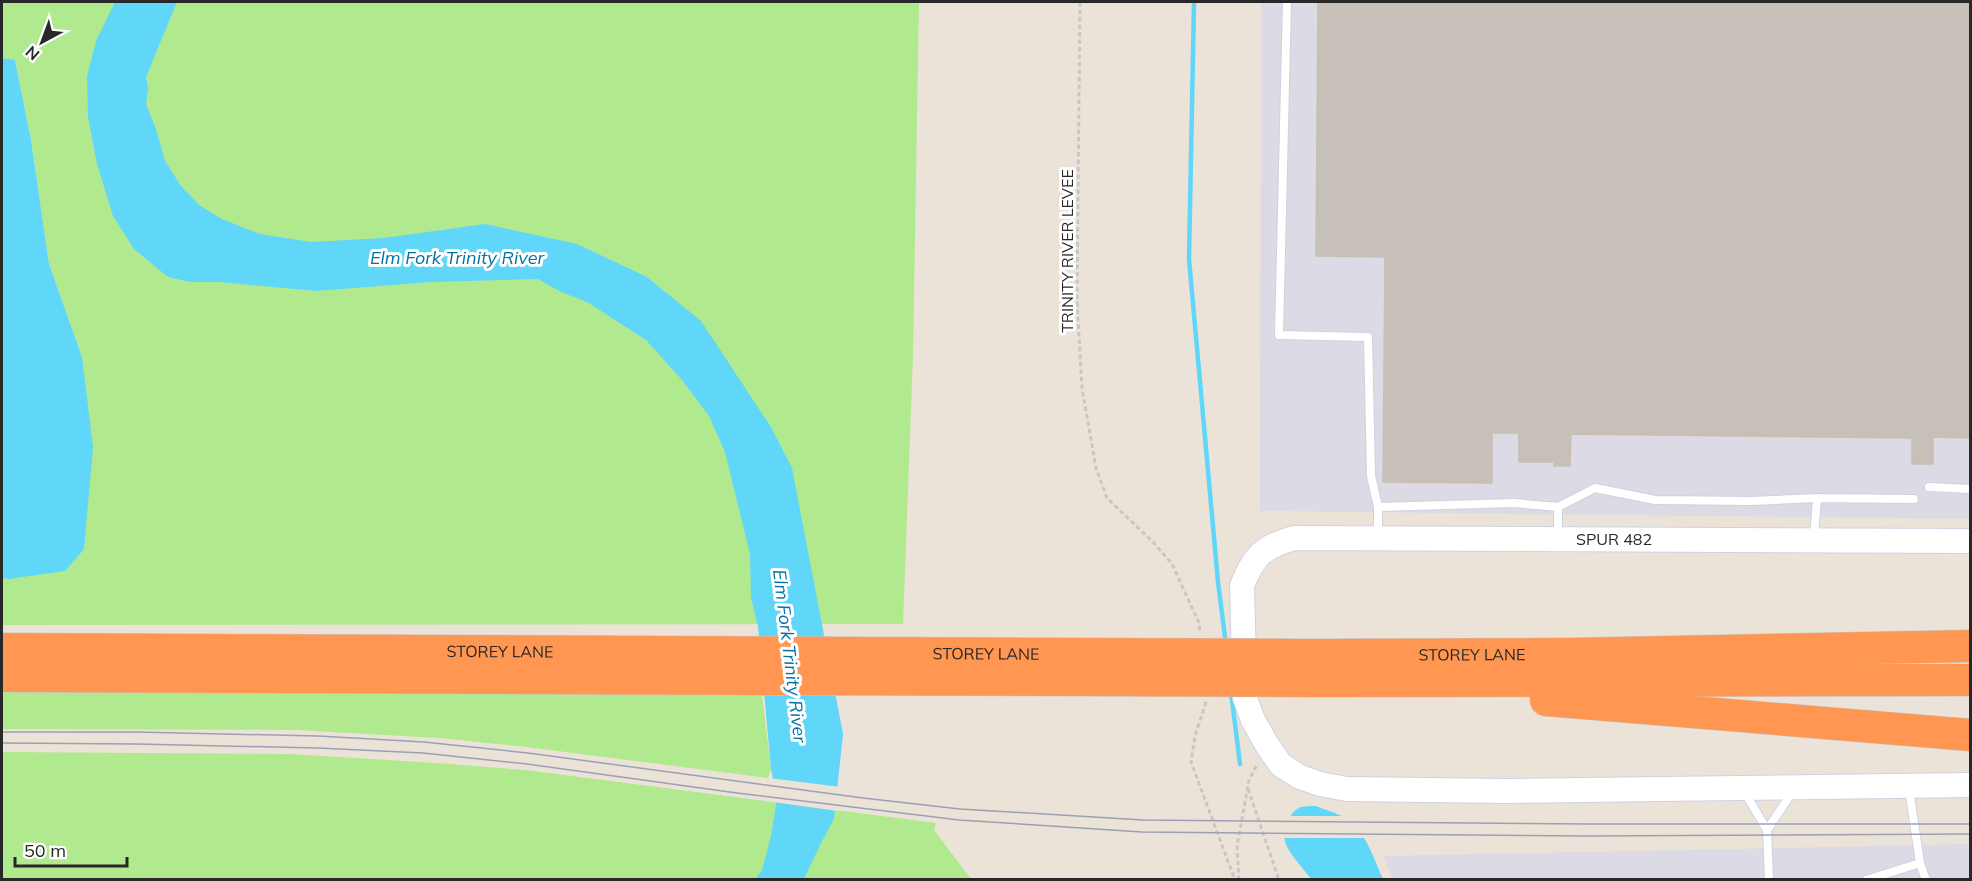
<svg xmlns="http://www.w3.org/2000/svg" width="1972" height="881" font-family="Mulish,sans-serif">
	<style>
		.industrial { fill: #dcdae4 }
		.green { fill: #b1e98f }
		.water { fill: #60d6f9 }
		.pier { fill: #ece3d8 }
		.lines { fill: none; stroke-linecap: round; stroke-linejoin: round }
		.stream { stroke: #60d6f9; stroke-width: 4.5 }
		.building { fill: #c7c0b8; stroke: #c8bfb2; stroke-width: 1.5 }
		.lane-casing { stroke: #cdd2e3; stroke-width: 10 }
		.secondary-casing { stroke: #cdd2e3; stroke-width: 26 }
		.highway-casing { stroke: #c7c7c7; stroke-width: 33 }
		.path { stroke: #c7c7c7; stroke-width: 3; stroke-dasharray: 4.5 3; stroke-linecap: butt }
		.lane { stroke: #fff; stroke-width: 8 }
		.secondary { stroke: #fff; stroke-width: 24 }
		.highway { stroke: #ff9651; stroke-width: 32 }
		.tram { stroke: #9ba0b5; stroke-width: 1.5 }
		.highway-bridge-casing { stroke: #c7c7c7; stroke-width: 33; stroke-linecap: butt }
		.highway-bridge { stroke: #ff9651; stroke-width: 32 }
		.labels { text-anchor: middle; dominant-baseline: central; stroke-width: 6; stroke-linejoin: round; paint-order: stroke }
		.street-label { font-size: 16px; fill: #282828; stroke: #fff }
		.water-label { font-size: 18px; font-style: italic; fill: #0172a4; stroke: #fff }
	</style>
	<rect width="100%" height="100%" fill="#ece3d8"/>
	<path class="industrial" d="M 1261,2 L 1970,2 L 1970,519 L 1260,511 Z
		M 1970,844 L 1970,879 L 1393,880 L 1384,856 Z"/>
	<path class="green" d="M 2,2 L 919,2 L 913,355 L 903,624 L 2,625 L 2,578 L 8,579 L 82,357 L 49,264 L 31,140 L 15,60 L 2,58 Z
		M 2,692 L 762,695 L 771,769 L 768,778 L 526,747 L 438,738 L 296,730 L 2,729 Z
		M 2,752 L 290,754 L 436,763 L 525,770 L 936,823 L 934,830 L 971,879 L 2,880 Z"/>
	<path class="water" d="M 115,2 L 177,2 L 146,77 L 148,89 L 146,104 L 156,129 L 165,161 L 181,186 L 199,205 L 222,219 L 260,234 L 311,242 L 384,238 L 485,224 L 577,244 L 647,277 L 701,321 L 771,427 L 792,468 L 843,734 L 834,819 L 821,843 L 804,879 L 755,879 L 762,870 L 771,836 L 777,798 L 771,769 L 758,626 L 751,598 L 750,554 L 725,452 L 709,416 L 682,380 L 646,340 L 587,302 L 561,292 L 538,279 L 431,282 L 316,291 L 219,282 L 190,282 L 168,277 L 134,249 L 113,216 L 97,164 L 88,117 L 87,76 L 96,41 Z
		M 2,58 L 15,60 L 31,140 L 49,264 L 82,357 L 93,447 L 84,549 L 65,571 L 8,579 L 2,578 Z
		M 1316,806 C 1325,810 1338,813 1347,819 C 1366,832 1374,859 1383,879 L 1311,879 C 1304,869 1289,854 1286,844 C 1281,833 1289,811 1301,807 C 1305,806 1311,806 1316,806 Z"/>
	<path class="pier" d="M 769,778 L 841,787 L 838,811 L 773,802 Z
		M 1287,816 L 1348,816 L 1368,838 L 1281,838 L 1282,829 Z"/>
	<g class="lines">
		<path class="stream" d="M 1194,2 L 1189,259 L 1218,582 L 1226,645
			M 1231,692 L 1240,764"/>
	</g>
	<path class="building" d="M 1318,2 L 1971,2 L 1971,438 L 1933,437 L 1933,464 L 1912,464 L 1912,438 L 1571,434 L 1570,466 L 1554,466 L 1554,462 L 1519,462 L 1519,433 L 1492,433 L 1492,483 L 1383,482 L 1385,257 L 1316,256 Z"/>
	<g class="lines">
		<g class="lane-casing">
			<path id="lane" d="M 1287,2 L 1279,335 L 1368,337 L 1371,476 L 1378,507
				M 1929,487 L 1970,489
				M 1558,507 L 1595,488 L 1655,500 L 1752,501 L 1817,498
				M 1378,537 L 1378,507 L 1514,503 L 1558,507 L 1558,536
				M 1814,538 L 1817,498 L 1914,499
				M 1909,789 L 1920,863 L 1926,880
				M 1744,791 L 1767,830 L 1793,791
				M 1767,830 L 1769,880
				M 1866,880 L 1920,863"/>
		</g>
		<g class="secondary-casing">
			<path id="secondary" d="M 1970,541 L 1294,538 C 1263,547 1254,555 1242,586 L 1245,698 L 1253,720 L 1267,745 L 1281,765 L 1300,777 L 1320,784 L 1347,789 L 1505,791 L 1970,785"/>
		</g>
		<g class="highway-casing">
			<g id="highway">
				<path id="s1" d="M 1310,655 L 1569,654 L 1970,646"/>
				<path d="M 1314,681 L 1970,680"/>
				<path d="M 1546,700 L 1970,735"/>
			</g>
		</g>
		<path class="path" d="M 1080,2 L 1077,301 L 1082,388 L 1096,468 L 1107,498 L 1154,543 L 1172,564 L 1199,623 L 1200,633
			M 1206,702 L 1195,736 L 1191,762 L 1235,880
			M 1248,789 L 1279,880
			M 1239,880 L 1237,846 L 1249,780 L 1258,763"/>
		<use href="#lane" class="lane"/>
		<use href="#secondary" class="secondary"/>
		<use href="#highway" class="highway"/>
		<path class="tram" d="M 2,732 L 136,732 L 318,736 L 424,742 L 528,753 L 863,798 L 960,809 L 1143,820 L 1589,824 L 1970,824
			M 2,743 L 136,744 L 318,748 L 423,753 L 527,764 L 737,793 L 959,820 L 1142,832 L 1589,836 L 1970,834"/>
		<g class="highway-bridge-casing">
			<g id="highway-bridge">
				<path id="s2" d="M 2,649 L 1310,655"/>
				<path d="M 2,676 L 1314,681"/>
			</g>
		</g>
		<use href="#highway-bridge" class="highway-bridge"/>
	</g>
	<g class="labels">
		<g class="street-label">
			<text transform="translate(1067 251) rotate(-90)">TRINITY RIVER LEVEE</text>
			<text x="1614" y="539">SPUR 482</text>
			<text stroke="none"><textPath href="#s2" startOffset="498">STOREY LANE</textPath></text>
			<text stroke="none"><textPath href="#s2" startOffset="984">STOREY LANE</textPath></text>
			<text stroke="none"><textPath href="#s1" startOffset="162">STOREY LANE</textPath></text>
		</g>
		<g class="water-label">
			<text x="457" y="257">Elm Fork Trinity River</text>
			<text transform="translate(790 656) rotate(83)">Elm Fork Trinity River</text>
		</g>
	</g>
	<rect width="1972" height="881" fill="none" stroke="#282828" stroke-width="6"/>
	<g transform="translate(42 42) rotate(221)" stroke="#ffffff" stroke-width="4.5" paint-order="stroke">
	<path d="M0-4.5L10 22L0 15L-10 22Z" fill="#282828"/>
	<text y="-9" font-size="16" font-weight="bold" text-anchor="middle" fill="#282828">N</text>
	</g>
	<path d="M15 857v9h112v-9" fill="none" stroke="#282828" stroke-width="3"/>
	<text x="24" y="857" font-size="18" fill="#282828" stroke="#ffffff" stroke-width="4.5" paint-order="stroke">50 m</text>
</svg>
